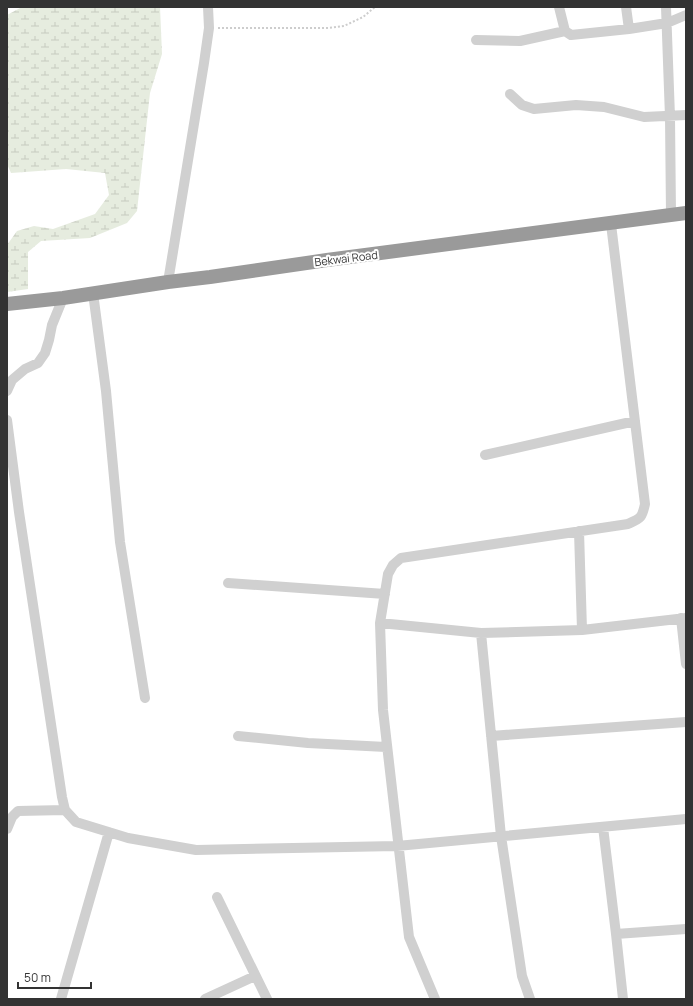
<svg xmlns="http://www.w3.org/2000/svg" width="693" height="1006" font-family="Manrope,sans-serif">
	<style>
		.wetland { fill: url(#wetland-marsh) }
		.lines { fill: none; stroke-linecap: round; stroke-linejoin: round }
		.path { stroke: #cdcdcd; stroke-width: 2; stroke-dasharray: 2 2; stroke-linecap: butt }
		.minor { stroke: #d0d0d0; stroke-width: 10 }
		.highway { stroke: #9a9a9a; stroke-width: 14 }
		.labels { text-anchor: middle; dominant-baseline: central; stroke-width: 4; stroke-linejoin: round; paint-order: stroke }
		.street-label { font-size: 11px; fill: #333; stroke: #fff }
	</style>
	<defs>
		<pattern id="wetland-marsh" width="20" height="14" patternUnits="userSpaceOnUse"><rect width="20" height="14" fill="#e6ecdf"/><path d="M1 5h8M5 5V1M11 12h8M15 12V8" fill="none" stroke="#c6cbc0"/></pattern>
	</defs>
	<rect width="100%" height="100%" fill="#fff"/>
	<path class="wetland" d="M 22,7 L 160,7 L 162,54 L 150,93 L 137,211 L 127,223 L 90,238 L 41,241 L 28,252 L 28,289 L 7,292 L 7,245 L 17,231 L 34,226 L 53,229 L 95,214 L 109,195 L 105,173 L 66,169 L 11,173 L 7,164 L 7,74 L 8,74 L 7,15 Z"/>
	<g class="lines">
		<path class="path" d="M 218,28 L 328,28 L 344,26 L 363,17 L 375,7"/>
		<path class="minor" d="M 559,7 L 565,31 L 571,35 L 629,29 L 667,23 L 686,15
			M 626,7 L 629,29
			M 666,7 L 670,117 L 671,215
			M 476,40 L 520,41 L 565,31
			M 510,94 L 522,105 L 534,109 L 576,105 L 604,107 L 644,117 L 686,115
			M 168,282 L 204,63 L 209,28 L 208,7
			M 93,293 L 106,391 L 120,542 L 145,698
			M 7,391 L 12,380 L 25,369 L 38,363 L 45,353 L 49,340 L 52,325 L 63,298
			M 7,420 L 19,512 L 62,797 L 65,810 L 76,822 L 128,838 L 196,850 L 397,846 L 686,819
			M 485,455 L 635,421
			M 579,531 L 582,630
			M 228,583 L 385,594
			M 681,618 L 686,664
			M 380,623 L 481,633 L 582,630 L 686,618
			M 481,633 L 501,836 L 522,976 L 530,999
			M 238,736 L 308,743 L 386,747
			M 491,736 L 686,722
			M 603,827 L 616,934 L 623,999
			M 7,829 L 12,817 L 18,811 L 65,810
			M 217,897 L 267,999
			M 616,934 L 686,929
			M 61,999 L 109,832
			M 205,999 L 255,976
			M 435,999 L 409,937 L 383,710 L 380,623 L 388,574 L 393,565 L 401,558 L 628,524 C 641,518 642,518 645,504 L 611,224"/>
		<path class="highway" d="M 7,304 L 63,298 L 168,282 L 210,277 L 327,260 L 686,213"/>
	</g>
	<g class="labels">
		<g class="street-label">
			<text transform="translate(346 258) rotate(-7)">Bekwai Road</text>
		</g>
	</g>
	<rect width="693" height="1006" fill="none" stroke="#333333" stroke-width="16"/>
	<path d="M18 982v6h73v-6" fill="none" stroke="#333333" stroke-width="2"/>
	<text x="24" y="982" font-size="12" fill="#333333" stroke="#ffffff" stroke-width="3" paint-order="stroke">50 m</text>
</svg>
